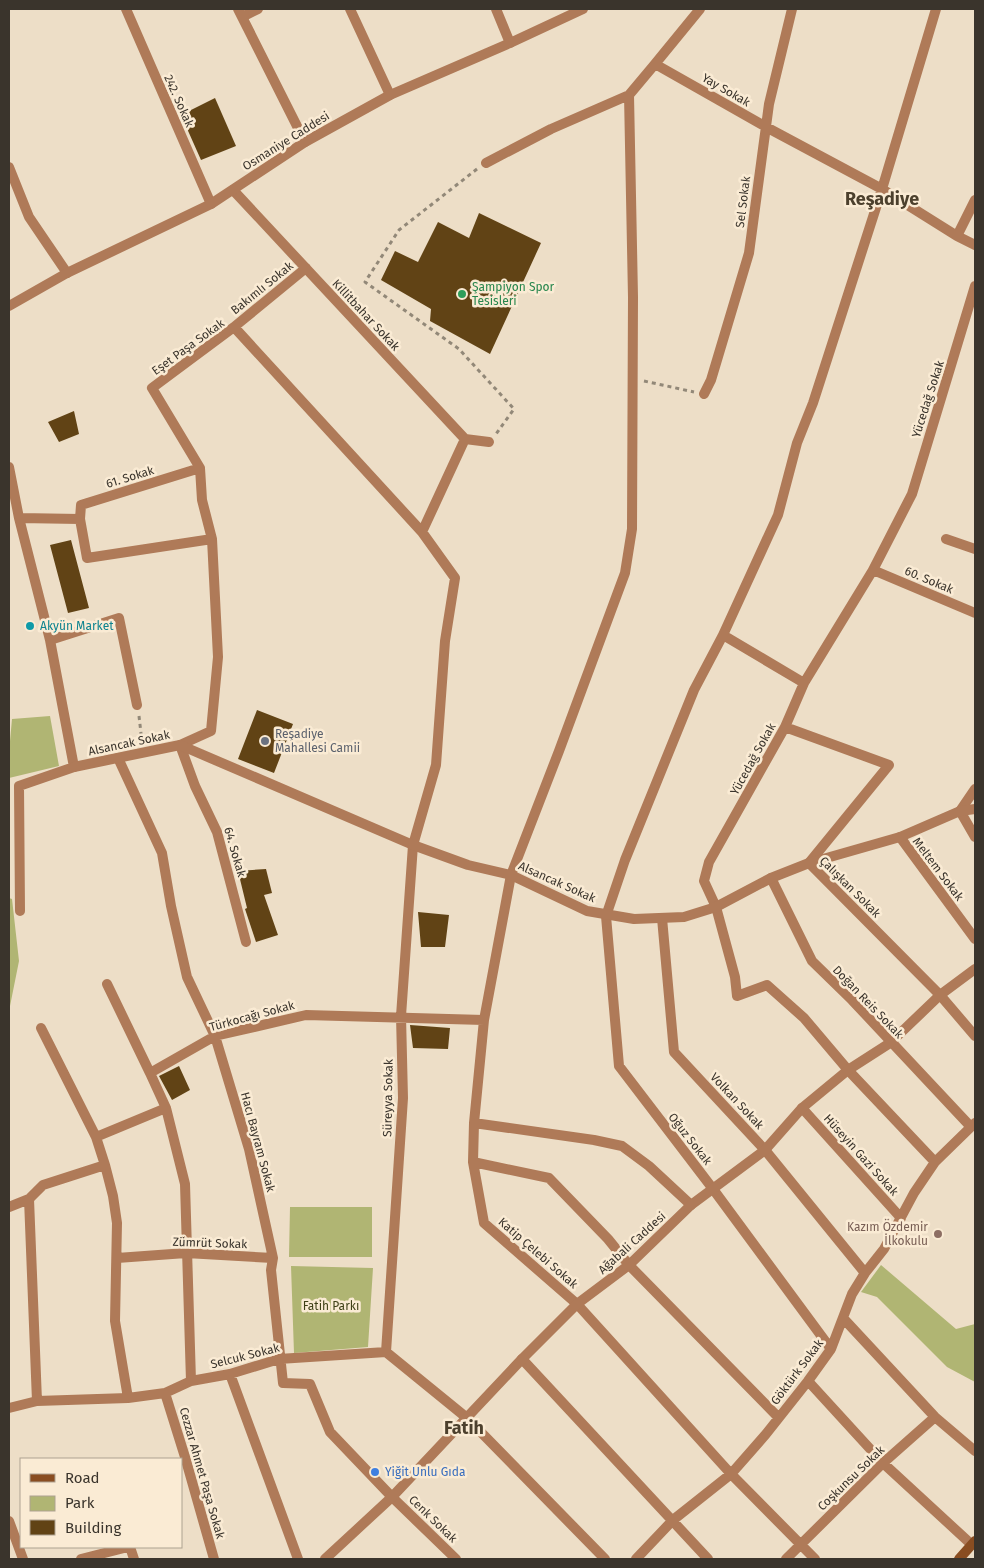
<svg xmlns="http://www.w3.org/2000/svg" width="984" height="1568" font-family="'Fira Sans',sans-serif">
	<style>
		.green { fill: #b0b573 }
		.building { fill: #614315 }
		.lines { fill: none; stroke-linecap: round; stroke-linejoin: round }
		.path { stroke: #928878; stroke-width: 3; stroke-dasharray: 4 4; stroke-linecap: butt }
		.minor { stroke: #af7a58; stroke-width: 10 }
		.tertiary { stroke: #af7a58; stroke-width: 10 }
		.secondary { stroke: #894d21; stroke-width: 10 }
		.leisure-dot { fill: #2e9e5b; stroke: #faebd4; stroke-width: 2 }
		.culture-dot { fill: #0f9aa8; stroke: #faebd4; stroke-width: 2 }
		.worship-dot { fill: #6b7280; stroke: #faebd4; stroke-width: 2 }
		.education-dot { fill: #8d6e63; stroke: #faebd4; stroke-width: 2 }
		.shop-dot { fill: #3f7fe0; stroke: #faebd4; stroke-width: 2 }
		.labels { text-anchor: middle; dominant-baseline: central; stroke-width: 5; stroke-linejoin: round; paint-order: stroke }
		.street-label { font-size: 12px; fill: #3a342c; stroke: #faebd4 }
		.leisure-label { font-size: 12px; fill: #27864d; stroke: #faebd4; text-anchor: start }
		.culture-label { font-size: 12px; fill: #0d838f; stroke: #faebd4; text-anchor: start }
		.worship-label { font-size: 12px; fill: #5b616d; stroke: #faebd4; text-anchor: start }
		.education-label { font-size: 12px; fill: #785e54; stroke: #faebd4; text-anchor: end }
		.park-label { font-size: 12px; fill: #3e4017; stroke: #faebd4 }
		.shop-label { font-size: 12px; fill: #366cbe; stroke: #faebd4; text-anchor: start }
		.district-label { font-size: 18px; font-weight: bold; fill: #4c402d; stroke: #faebd4 }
	</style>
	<rect width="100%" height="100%" fill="#eddec7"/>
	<path class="green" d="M 50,716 L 59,766 L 9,778 L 9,752 L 12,719 Z
		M 9,898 L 12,899 L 19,961 L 9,1011 Z
		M 290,1207 L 372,1207 L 372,1257 L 289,1257 Z
		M 881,1265 L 956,1329 L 975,1324 L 975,1382 L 947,1367 L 877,1297 L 861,1292 Z
		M 291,1266 L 373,1268 L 368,1347 L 294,1353 Z"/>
	<path class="building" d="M 215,98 L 236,146 L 201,160 L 181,115 Z
		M 479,213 L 541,243 L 490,354 L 430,321 L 431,309 L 381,280 L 395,251 L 418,262 L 438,222 L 469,238 Z
		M 74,411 L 79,434 L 59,442 L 48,422 Z
		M 71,540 L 89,608 L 68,613 L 50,545 Z
		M 257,710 L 293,724 L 274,773 L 238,759 Z
		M 266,869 L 272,893 L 264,895 L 278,935 L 256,942 L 245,909 L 247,908 L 238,871 Z
		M 418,912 L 449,915 L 445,947 L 421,947 Z
		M 410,1025 L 450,1028 L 448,1049 L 413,1048 Z
		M 179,1066 L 190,1090 L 172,1100 L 159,1076 Z"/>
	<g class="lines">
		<path class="path" d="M 477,169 L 399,230 L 365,282 L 459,349 L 514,409 L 496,434
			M 644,381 L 694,392
			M 139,716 L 142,742"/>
		<path class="minor" d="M 126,9 L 211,204
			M 238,9 L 305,142
			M 350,9 L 390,95
			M 496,9 L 510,43
			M 242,17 L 258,9
			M 655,64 L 700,9
			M 629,95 L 633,297 L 632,529 L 625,573 L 559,751 L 511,875 L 484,1020 L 474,1123 L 473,1162 L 484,1223 L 577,1304 L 731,1474 L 815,1559
			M 486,163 L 551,129 L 629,95 L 655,64 L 766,127 L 882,189 L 957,236
			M 9,167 L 29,217 L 67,273
			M 233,190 L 465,439 L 489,442
			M 975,200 L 957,236 L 975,245
			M 234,327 L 306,268
			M 704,394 L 711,380 L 749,253 L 769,104 L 792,9
			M 9,467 L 19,518 L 50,640 L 74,767 L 19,786 L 20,911
			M 19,518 L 80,519 L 87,558 L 212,539
			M 80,519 L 81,505 L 200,468
			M 946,539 L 975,549
			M 873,570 L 975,613
			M 723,635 L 804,683
			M 50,640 L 119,618 L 137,705
			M 785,727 L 889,765 L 809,863 L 940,995 L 975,1036
			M 118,758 L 162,853 L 171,906 L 187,977 L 215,1036 L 249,1149 L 273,1258 L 271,1270 L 283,1383 L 310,1384 L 330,1432 L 392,1497 L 456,1559
			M 975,789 L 960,811 L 975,837
			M 900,837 L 975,939
			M 771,878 L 812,961 L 852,1000 L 971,1127
			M 662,918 L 674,1052 L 765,1150 L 865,1273
			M 246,942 L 217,832 L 195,786 L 180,745 L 211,731 L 218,657 L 212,539 L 202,500 L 200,468 L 152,388 L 234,327 L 422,532
			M 107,984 L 150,1073
			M 41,1028 L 96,1137 L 105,1165 L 113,1196 L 117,1223 L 115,1321 L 128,1398
			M 166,1108 L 185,1184 L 191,1381
			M 802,1108 L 901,1218
			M 474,1123 L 594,1140 L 622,1146 L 649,1166 L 691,1205
			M 96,1137 L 166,1108 L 150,1073 L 215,1036 L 306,1015 L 484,1020
			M 473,1162 L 549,1178 L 608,1239 L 629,1265 L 778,1417
			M 935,1162 L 848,1070 L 804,1018 L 767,985 L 737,996 L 735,977 L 716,907 L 704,881 L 709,862 L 785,727 L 804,683 L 873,570 L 912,494 L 975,286
			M 29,1199 L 37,1401
			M 9,1207 L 29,1199 L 43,1185 L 105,1165
			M 117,1258 L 186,1253 L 273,1258
			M 843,1318 L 935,1417 L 975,1451
			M 831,1349 L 713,1189 L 619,1066 L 606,916 L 625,860 L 694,690 L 723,635 L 778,515 L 797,443 L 813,403 L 882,189 L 936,9
			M 386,1352 L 403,1098 L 401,1016 L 413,845 L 436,765 L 445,641 L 455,578 L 422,532 L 465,439
			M 522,1359 L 708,1559
			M 230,1374 L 298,1559
			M 808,1381 L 883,1463 L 971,1544
			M 165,1393 L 185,1457 L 214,1559
			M 9,1408 L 37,1401 L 128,1398 L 165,1393 L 191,1381 L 230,1374 L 279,1359 L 386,1352 L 467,1418 L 605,1559
			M 9,1521 L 23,1559
			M 130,1547 L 134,1559
			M 81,1559 L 128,1547
			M 636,1559 L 673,1520 L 731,1474 L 766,1434 L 808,1381 L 831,1349 L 852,1294 L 865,1273 L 884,1249 L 914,1193 L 935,1162 L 975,1123
			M 786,1559 L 883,1463 L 935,1417"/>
		<path class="tertiary" d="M 9,306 L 67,273 L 211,204 L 305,142 L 390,95 L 510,43 L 583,9
			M 74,767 L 180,745 L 413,845 L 468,865 L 511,875 L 587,911 L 634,919 L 684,917 L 716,907 L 771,878 L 809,863 L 900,837 L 960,811 L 975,809
			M 325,1559 L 392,1497 L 522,1359 L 577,1304 L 629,1265 L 691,1205 L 765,1150 L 802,1108 L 848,1070 L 890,1043 L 940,995 L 975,969"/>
		<path class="secondary" d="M 959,1559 L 975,1541"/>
	</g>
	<circle class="leisure-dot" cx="462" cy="294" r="5"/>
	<circle class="culture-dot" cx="30" cy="626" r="5"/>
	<circle class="worship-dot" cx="265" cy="741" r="5"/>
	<circle class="education-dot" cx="938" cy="1234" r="5"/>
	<circle class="shop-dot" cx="375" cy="1472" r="5"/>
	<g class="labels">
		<g class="street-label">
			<text transform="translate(726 90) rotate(30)">Yay Sokak</text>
			<text transform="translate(179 101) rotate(66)">242. Sokak</text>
			<text transform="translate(286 141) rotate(-32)">Osmaniye Caddesi</text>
			<text transform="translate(743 202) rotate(-83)">Sel Sokak</text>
			<text transform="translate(262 288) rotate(-39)">Bakımlı Sokak</text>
			<text transform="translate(366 315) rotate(47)">Killitbahar Sokak</text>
			<text transform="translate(188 347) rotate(-36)">Eşet Paşa Sokak</text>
			<text transform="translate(928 399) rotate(-72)">Yücedağ Sokak</text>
			<text transform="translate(130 477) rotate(-17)">61. Sokak</text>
			<text transform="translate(929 580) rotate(23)">60. Sokak</text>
			<text transform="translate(129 743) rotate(-12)">Alsancak Sokak</text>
			<text transform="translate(753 759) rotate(-61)">Yücedağ Sokak</text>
			<text transform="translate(235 852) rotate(74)">64. Sokak</text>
			<text transform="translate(938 869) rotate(53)">Meltem Sokak</text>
			<text transform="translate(557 882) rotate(24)">Alsancak Sokak</text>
			<text transform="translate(850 887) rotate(45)">Çalışkan Sokak</text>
			<text transform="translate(868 1002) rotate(46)">Doğan Reis Sokak</text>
			<text transform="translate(252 1016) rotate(-15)">Türkocağı Sokak</text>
			<text transform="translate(388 1098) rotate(-89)">Süreyya Sokak</text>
			<text transform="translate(737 1101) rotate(47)">Volkan Sokak</text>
			<text transform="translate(690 1139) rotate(52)">Oğuz Sokak</text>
			<text transform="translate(258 1142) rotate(75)">Hacı Bayram Sokak</text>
			<text transform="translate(861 1155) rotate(48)">Hüseyin Gazi Sokak</text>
			<text transform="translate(210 1243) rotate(2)">Zümrüt Sokak</text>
			<text transform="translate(632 1243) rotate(-42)">Ağabali Caddesi</text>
			<text transform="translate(538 1253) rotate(41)">Katip Çelebi Sokak</text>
			<text transform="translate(245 1356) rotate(-14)">Selcuk Sokak</text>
			<text transform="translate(797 1372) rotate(-53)">Göktürk Sokak</text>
			<text transform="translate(202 1473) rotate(74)">Cezzar Ahmet Paşa Sokak</text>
			<text transform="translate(851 1478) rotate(-44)">Coşkunsu Sokak</text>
			<text transform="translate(433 1519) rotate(44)">Cenk Sokak</text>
		</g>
		<g class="leisure-label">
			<text x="472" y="287">Şampiyon Spor<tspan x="472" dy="14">Tesisleri</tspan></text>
		</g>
		<g class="culture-label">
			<text x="40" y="626">Akyün Market</text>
		</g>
		<g class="worship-label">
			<text x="275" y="734">Reşadiye<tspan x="275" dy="14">Mahallesi Camii</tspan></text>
		</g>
		<g class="education-label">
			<text x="928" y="1227">Kazım Özdemir<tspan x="928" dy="14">İlkokulu</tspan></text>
		</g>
		<g class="park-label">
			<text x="331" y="1306">Fatih Parkı</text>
		</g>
		<g class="shop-label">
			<text x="385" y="1472">Yiğit Unlu Gıda</text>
		</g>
		<g class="district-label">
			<text x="882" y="199">Reşadiye</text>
			<text x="464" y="1428">Fatih</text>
		</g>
	</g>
	<rect width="984" height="1568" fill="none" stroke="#3a342c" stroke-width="20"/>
	<rect x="20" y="1458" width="162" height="90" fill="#faebd4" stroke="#ada291"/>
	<rect x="30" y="1474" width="25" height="8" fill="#894d21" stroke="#ada291"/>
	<text x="65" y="1483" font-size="15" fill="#3a342c">Road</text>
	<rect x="30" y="1496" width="25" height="15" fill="#b0b573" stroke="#ada291"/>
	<text x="65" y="1508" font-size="15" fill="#3a342c">Park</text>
	<rect x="30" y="1520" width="25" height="15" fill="#614315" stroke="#ada291"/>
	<text x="65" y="1533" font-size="15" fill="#3a342c">Building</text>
</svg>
